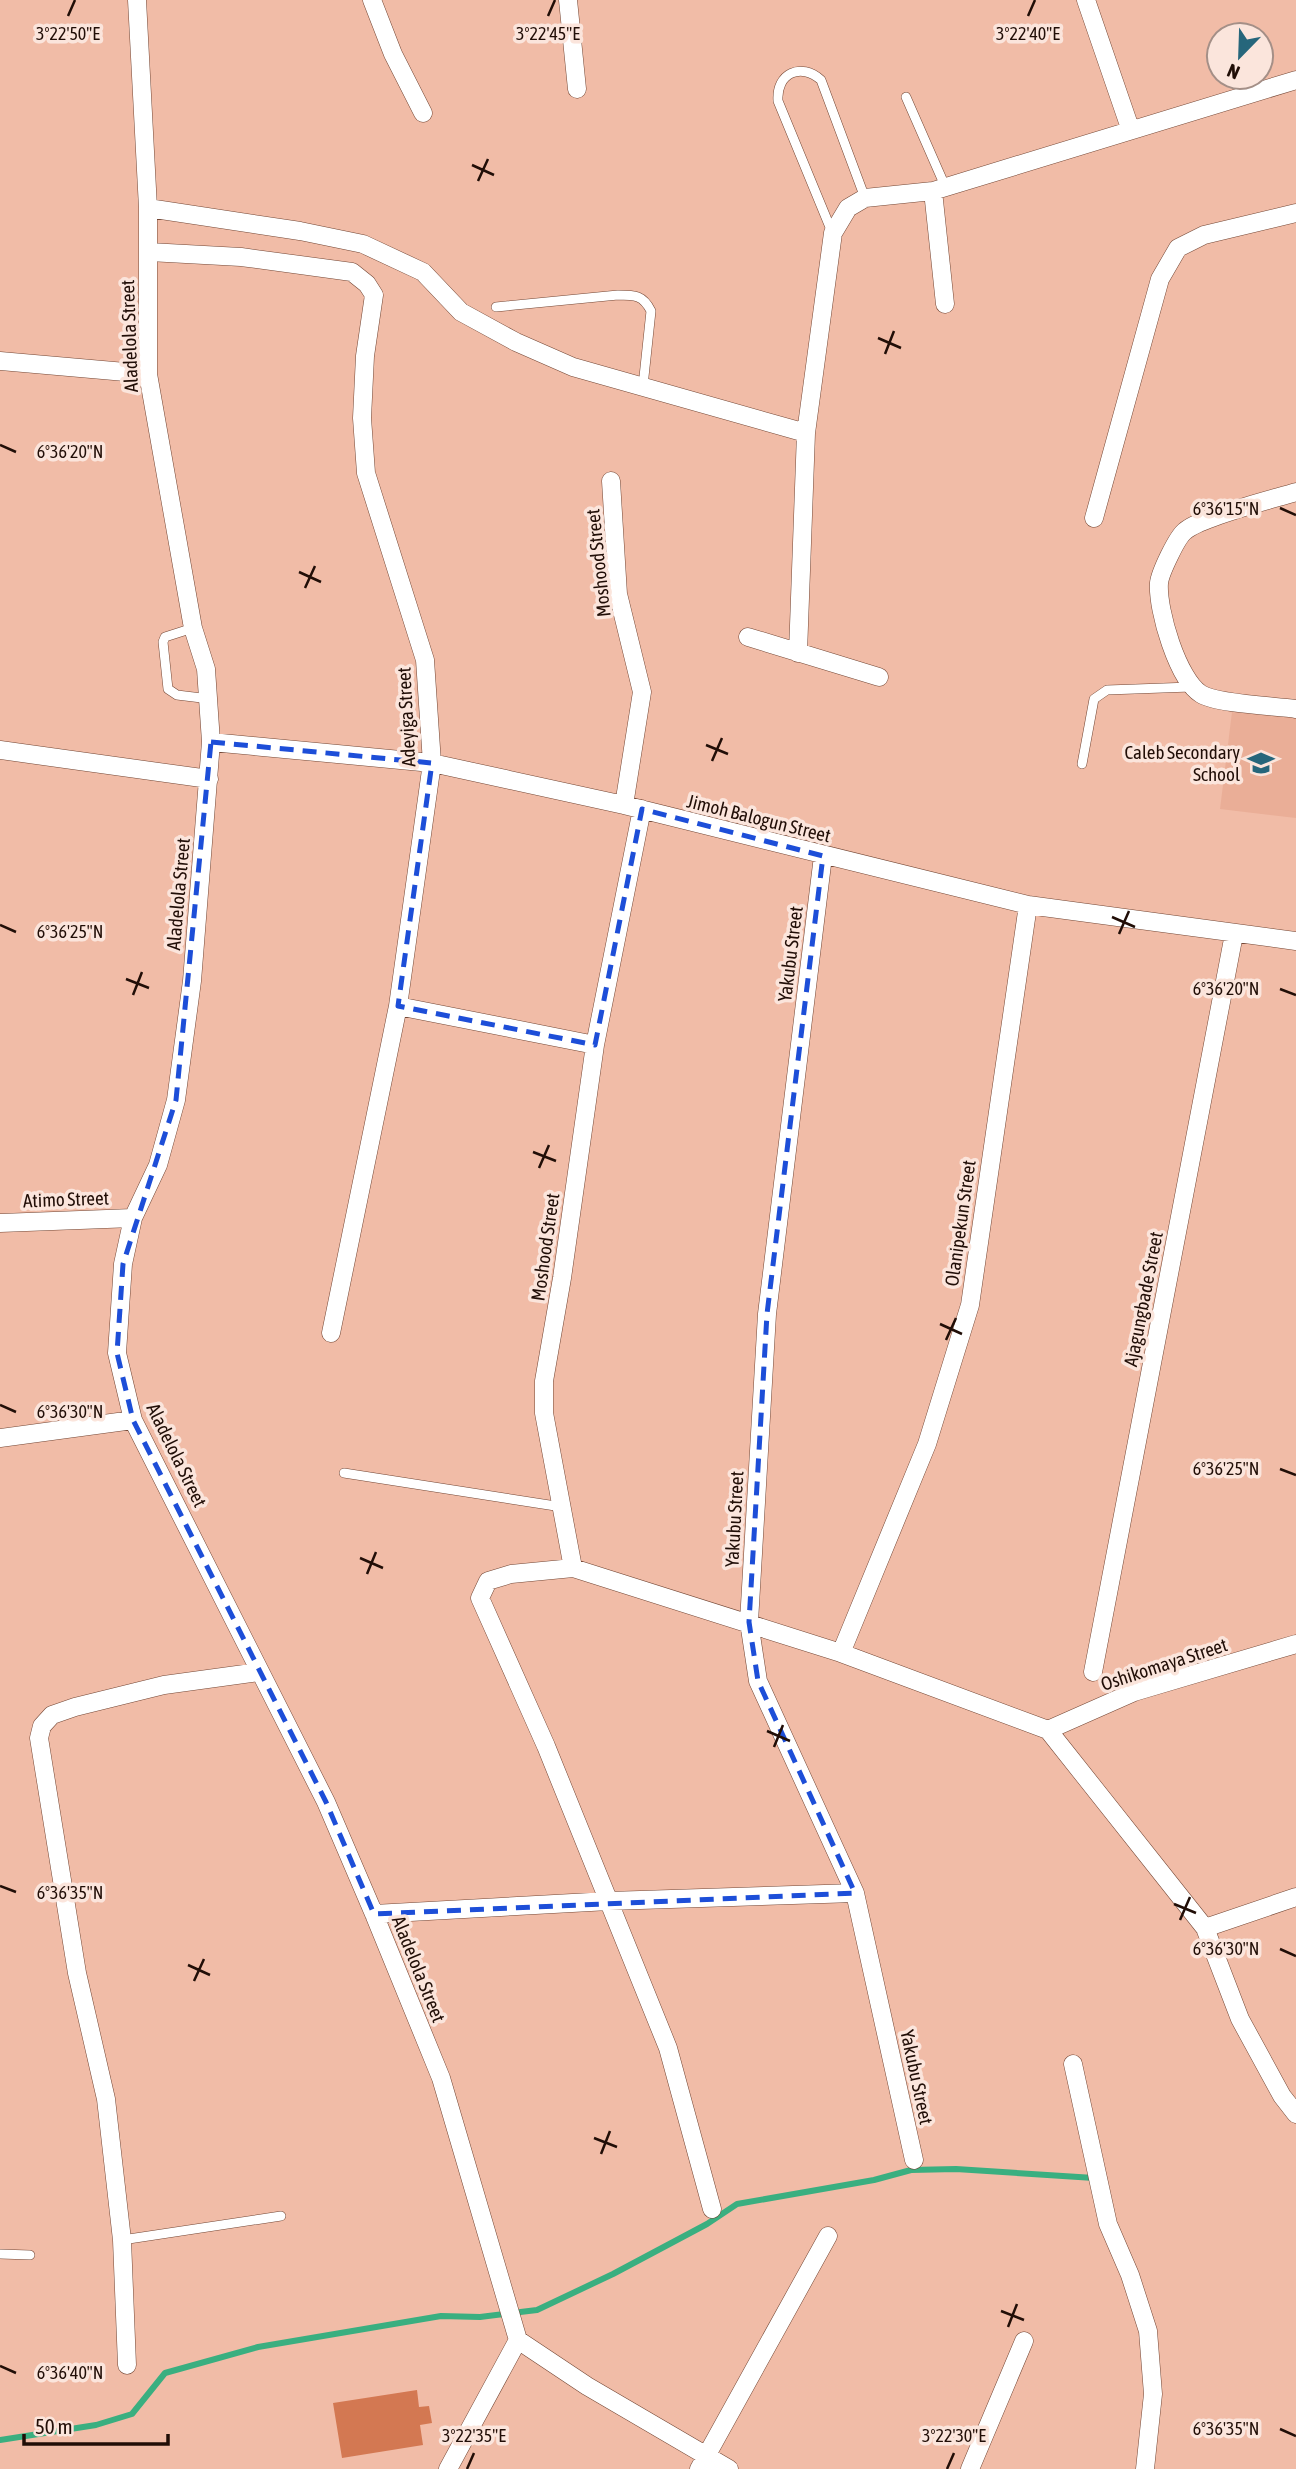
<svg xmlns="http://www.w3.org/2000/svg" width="1296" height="2469" font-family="'Asap Condensed',sans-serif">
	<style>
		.built { fill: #eaae97 }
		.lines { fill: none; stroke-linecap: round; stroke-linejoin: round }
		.stream { stroke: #3aaf80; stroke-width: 6 }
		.building { fill: #d37852 }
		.lane-casing { stroke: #734634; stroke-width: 10 }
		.street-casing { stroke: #734634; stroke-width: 19 }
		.lane { stroke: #fff; stroke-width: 9 }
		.street { stroke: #fff; stroke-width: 18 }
		.marked { fill: none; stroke: #1d4ed8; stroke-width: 5; stroke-dasharray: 14 9; stroke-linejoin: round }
		.ticks { fill: none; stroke: #210e07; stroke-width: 2.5 }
		.labels { text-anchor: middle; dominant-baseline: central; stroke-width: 7; stroke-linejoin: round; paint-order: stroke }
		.street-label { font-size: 19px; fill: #210e07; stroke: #fbe5dc }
		.poi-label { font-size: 19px; fill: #210e07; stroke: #fbe5dc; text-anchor: end }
		.ticks-label { font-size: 18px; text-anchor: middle; fill: #210e07; stroke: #fbe5dc; stroke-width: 7; stroke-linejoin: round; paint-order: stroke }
	</style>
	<rect width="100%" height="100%" fill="#f1bca7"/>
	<path class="built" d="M 1232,712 L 1296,718 L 1296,818 L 1220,809 Z"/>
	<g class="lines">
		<path class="stream" d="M 0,2440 L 96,2425 L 132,2414 L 165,2373 L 258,2347 L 441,2316 L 480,2317 L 537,2310 L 613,2274 L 707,2224 L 737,2204 L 874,2180 L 911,2170 L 956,2169 L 1094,2178"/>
	</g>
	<path class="building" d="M 417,2390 L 419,2407 L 429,2406 L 432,2423 L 420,2425 L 423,2445 L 342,2458 L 333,2403 Z"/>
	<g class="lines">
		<g class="lane-casing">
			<path id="lane" d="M 906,97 L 945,186
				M 832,232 L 778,101 C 776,73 801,62 821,80 L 865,198
				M 496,307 L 618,295 C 635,295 643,295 651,311 L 643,386
				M 193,628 L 165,637 L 163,642 L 168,689 L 177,695 L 210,699
				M 1082,764 L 1094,699 L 1107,690 L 1191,687
				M 344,1473 L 562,1507
				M 122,2240 L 281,2216
				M 0,2254 L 30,2255"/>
		</g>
		<g class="street-casing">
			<path id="street" d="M 137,0 L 148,208 L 148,374 L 193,628 L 206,669 L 211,742 L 192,981 L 176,1100 L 158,1165 L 133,1218 L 123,1264 L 117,1353 L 133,1420 L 326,1802 L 374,1914 L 441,2078 L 518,2340 L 587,2386 L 729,2469
				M 372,0 L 393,54 L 423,113
				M 568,0 L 577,89
				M 1086,0 L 1130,128
				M 933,191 L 945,304
				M 148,208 L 300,231 L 363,244 L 423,272 L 461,312 L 516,342 L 573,367 L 806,433
				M 149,252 L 241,257 L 352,272 L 367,284 L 374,295 L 365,356 L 362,418 L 366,473 L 425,660 L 432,763 L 398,1006 L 331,1333
				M 0,361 L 148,374
				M 611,481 L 618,594 L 642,692 L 624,805
				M 1296,492 C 1273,499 1201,517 1185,531 C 1177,537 1160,573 1159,583 C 1157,610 1178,680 1201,694 C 1217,704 1275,706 1296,709
				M 1094,518 L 1160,279 L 1178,248 L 1204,235 L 1296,213
				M 748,637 L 879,677
				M 798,653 L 806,433 L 833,233 L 848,208 L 865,198 L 933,191 L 1296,80
				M 211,742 L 432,763 L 624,805 L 1028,905 L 1296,941
				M 0,750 L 209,779
				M 823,856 L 767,1314 L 749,1622 L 758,1681 L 855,1893 L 914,2160
				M 398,1006 L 595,1045
				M 0,1223 L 133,1218
				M 0,1438 L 133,1420
				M 573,1568 L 544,1413 L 544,1381 L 562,1278 L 595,1045 L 642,809
				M 841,1653 L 927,1444 L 970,1305 L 1028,905
				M 1093,1672 L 1234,934
				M 1048,1730 L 1134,1692 L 1296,1644
				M 374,1914 L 609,1901 L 855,1893
				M 1205,1928 L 1296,1897
				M 1073,2064 L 1108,2224 L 1130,2275 L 1148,2331 L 1153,2394 L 1145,2469
				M 712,2209 L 668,2048 L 546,1746 L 480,1598 L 488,1581 L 511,1574 L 573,1568 L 841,1653 L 1048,1730 L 1205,1928 L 1240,2019 L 1282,2096 L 1296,2114
				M 127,2365 L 122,2240 L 106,2099 L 77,1973 L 39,1738 L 42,1726 L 52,1715 L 75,1707 L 164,1685 L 259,1672
				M 448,2469 L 518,2340
				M 699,2469 L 828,2236
				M 970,2469 L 1024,2341"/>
		</g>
		<use href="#lane" class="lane"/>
		<use href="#street" class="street"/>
	</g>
	<path class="marked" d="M 211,742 L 432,763 L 398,1006 L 595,1045 L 642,809 L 823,856 L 767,1314 L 749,1622 L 758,1681 L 855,1893 L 374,1914 L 326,1802 L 133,1420 L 117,1353 L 123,1264 L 176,1100 Z"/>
	<path class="ticks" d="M 68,16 L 75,0M 548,16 L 555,0M 1028,16 L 1035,0M 472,165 L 494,175M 478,181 L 488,159M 878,338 L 901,348M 885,354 L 894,331M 0,445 L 16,452M 1280,508 L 1296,515M 299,572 L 321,582M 305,588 L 315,566M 706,745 L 728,754M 712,761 L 722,738M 1112,917 L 1135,927M 0,925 L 16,932M 1119,934 L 1129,911M 126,979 L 149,988M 1280,989 L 1296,995M 133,995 L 142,972M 533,1152 L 556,1161M 539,1168 L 549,1145M 940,1324 L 962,1334M 946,1340 L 956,1318M 0,1405 L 16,1412M 1280,1469 L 1296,1475M 360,1558 L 383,1568M 367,1574 L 376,1552M 767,1731 L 790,1741M 774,1747 L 783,1725M 0,1886 L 16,1892M 1174,1904 L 1196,1913M 1180,1920 L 1190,1897M 1280,1949 L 1296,1956M 188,1965 L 210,1975M 194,1981 L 204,1959M 594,2138 L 617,2147M 601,2154 L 610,2131M 1001,2311 L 1024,2320M 1008,2327 L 1017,2304M 0,2366 L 16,2373M 1280,2429 L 1296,2436M 467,2469 L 474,2453M 947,2469 L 954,2453"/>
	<defs>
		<g id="school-bare" transform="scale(2.1)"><path d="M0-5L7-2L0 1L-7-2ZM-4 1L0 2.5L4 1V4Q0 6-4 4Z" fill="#26667b" stroke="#fbe5dc" stroke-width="2.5" paint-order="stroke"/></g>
	</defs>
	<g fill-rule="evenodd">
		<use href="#school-bare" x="1261" y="763"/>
	</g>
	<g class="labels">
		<g class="street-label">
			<text transform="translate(129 336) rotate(-92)">Aladelola Street</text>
			<text transform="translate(598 563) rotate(-96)">Moshood Street</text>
			<text transform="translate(406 717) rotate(-93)">Adeyiga Street</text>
			<text transform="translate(759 818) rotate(14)">Jimoh Balogun Street</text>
			<text transform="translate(178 894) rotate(-85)">Aladelola Street</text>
			<text transform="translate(790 954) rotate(-83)">Yakubu Street</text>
			<text transform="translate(66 1199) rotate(-2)">Atimo Street</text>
			<text transform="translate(960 1223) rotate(-82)">Olanipekun Street</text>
			<text transform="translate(545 1247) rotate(-82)">Moshood Street</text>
			<text transform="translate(1143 1299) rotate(-79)">Ajagungbade Street</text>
			<text transform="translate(177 1455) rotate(64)">Aladelola Street</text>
			<text transform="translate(734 1519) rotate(-87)">Yakubu Street</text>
			<text transform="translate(1164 1664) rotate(-18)">Oshikomaya Street</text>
			<text transform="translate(419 1969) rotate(68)">Aladelola Street</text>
			<text transform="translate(917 2077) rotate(78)">Yakubu Street</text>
		</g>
		<g class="poi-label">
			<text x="1240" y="752">Caleb Secondary<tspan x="1240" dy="22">School</tspan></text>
		</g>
	</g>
	<g class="ticks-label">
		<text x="68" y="40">3°22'50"E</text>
		<text x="548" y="40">3°22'45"E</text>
		<text x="1028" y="40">3°22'40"E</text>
		<text x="70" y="458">6°36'20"N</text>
		<text x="1226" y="515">6°36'15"N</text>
		<text x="70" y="938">6°36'25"N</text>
		<text x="1226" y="995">6°36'20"N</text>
		<text x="70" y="1418">6°36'30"N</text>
		<text x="1226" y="1475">6°36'25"N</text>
		<text x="70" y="1899">6°36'35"N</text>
		<text x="1226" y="1955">6°36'30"N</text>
		<text x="70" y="2379">6°36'40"N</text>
		<text x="1226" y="2435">6°36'35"N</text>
		<text x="474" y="2442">3°22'35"E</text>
		<text x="954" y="2442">3°22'30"E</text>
	</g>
	<g transform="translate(1240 56) rotate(203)"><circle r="33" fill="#fbe5dc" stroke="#a48f87" stroke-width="2"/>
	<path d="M0-5L12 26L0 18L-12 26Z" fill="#26667b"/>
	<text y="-10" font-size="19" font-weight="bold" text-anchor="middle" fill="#210e07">N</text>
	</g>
	<path d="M24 2434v10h144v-10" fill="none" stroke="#210e07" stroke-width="3.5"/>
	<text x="35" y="2434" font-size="21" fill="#210e07" stroke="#fbe5dc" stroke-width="5" paint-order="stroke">50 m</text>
</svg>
